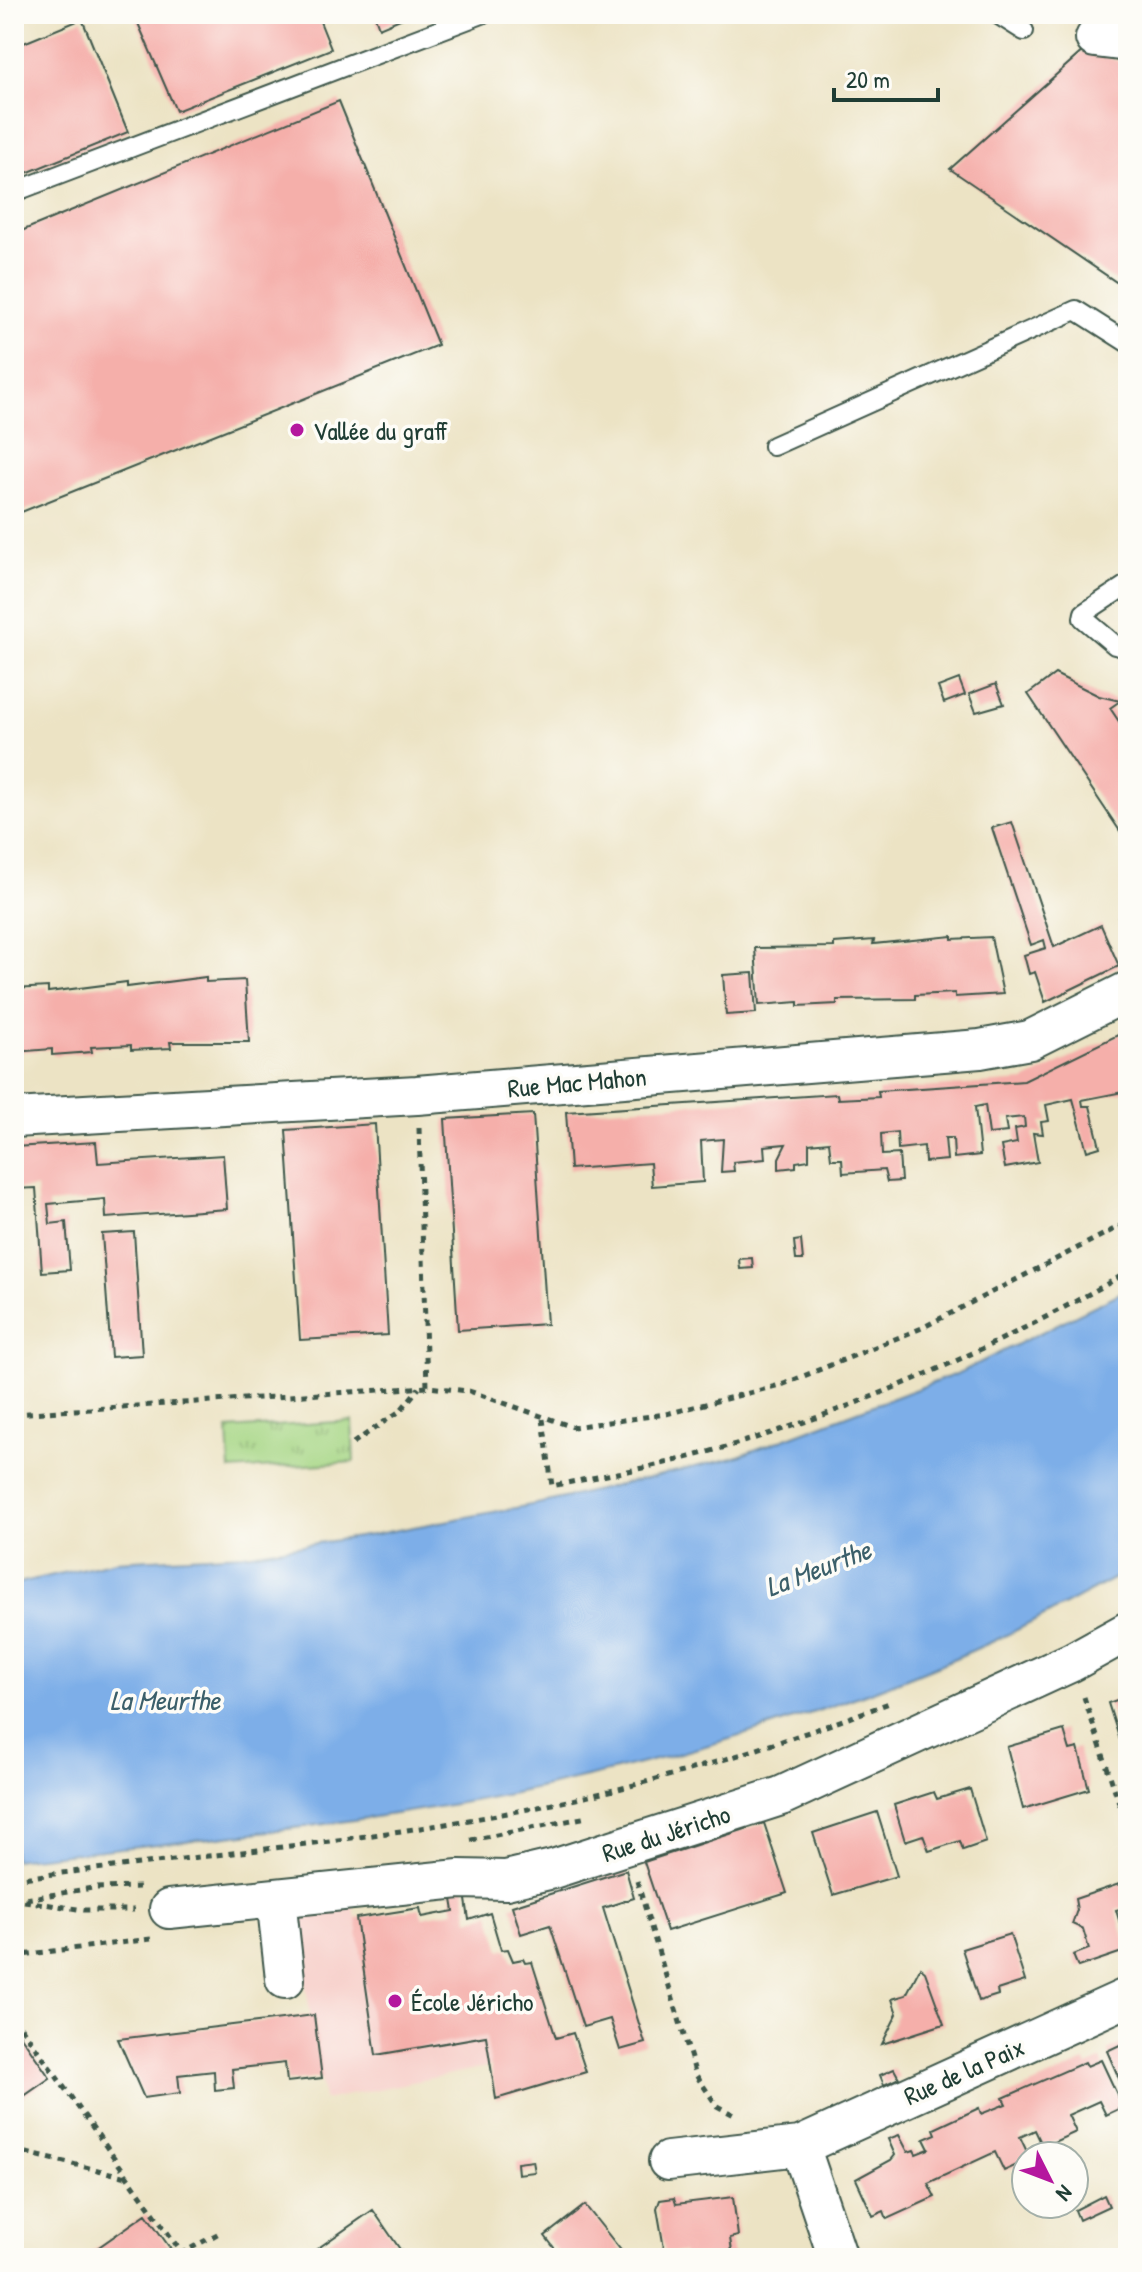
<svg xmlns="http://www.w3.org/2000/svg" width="1142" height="2272" font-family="'Patrick Hand',sans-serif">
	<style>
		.built { fill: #f7d0cb }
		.park { fill: url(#park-tufts); stroke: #628a5c; stroke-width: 2 }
		.water { fill: #7daee8; stroke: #4e768e; stroke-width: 2 }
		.building { fill: #f5afaa }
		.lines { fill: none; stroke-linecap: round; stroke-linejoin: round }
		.service-casing { stroke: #3e564a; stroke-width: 22 }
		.minor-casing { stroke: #3e564a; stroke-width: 42 }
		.path { stroke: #3e564a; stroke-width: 5; stroke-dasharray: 6 6; stroke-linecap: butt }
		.service { stroke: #fff; stroke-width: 18 }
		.minor { stroke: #fff; stroke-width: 38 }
		.poi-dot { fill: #b5179e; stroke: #fdfcf7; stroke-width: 3 }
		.labels { text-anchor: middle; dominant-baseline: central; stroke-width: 7; stroke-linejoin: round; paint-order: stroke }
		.poi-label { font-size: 26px; fill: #1f3d34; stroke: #fdfcf7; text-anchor: start }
		.street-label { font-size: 26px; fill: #1f3d34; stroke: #fdfcf7 }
		.water-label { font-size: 28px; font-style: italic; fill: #3b5f6a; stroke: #fdfcf7 }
	</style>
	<defs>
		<pattern id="park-tufts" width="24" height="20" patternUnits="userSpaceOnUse" patternTransform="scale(2)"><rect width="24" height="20" fill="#a6d684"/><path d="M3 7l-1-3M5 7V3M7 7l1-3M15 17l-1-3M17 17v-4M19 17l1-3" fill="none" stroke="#87af6d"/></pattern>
	</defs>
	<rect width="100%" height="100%" fill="#fdfcf7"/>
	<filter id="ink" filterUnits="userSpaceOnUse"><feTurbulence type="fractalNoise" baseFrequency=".0125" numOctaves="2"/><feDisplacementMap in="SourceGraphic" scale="16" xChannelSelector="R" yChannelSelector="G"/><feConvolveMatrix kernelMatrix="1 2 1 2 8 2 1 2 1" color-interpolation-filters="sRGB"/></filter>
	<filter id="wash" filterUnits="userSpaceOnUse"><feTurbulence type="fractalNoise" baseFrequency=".006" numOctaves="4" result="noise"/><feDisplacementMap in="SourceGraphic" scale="32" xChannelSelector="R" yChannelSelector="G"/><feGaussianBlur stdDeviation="1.8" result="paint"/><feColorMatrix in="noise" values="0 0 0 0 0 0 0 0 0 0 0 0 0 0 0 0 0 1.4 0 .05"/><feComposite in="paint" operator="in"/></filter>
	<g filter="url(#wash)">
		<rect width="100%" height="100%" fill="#ece3c4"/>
		<path class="built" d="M 464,1886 L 491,2066 L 324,2100 L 298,1937 L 301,1916 L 307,1910 L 353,1900 L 356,1918 L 420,1908 L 423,1917 L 454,1911 L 450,1888 Z"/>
		<path class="park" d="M 352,1421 L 354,1462 L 230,1470 L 228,1429 Z"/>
		<path class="water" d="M 1128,1289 L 1128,1571 C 1084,1594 1040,1620 994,1641 C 855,1704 702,1752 552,1785 C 375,1824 194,1839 14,1860 L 14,1584 L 115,1561 L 244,1554 L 371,1535 L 547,1502 L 733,1458 L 959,1373 Z"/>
		<g id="blocks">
			<path class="building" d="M 134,14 L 317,14 L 331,49 L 176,111 Z
				M 374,14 L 412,14 L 379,28 Z
				M 82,19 L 128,132 L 14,178 L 14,47 Z
				M 1084,50 L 1128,64 L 1128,290 L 950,169 Z
				M 339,101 L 438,345 L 14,515 L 14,234 Z
				M 1055,674 L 1099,696 L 1120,701 L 1110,708 L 1128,735 L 1128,843 L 1028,694 Z
				M 959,679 L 965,695 L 944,703 L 938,687 Z
				M 996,684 L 1004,704 L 976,712 L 969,694 Z
				M 1012,822 L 1054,947 L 1101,925 L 1119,966 L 1045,1002 L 1035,972 L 1029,974 L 1024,955 L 1046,948 L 1044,940 L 1031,945 L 992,828 Z
				M 1128,913 L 1128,937 L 1118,917 Z
				M 952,936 L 952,939 L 991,937 L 1003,994 L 955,997 L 955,993 L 915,995 L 915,999 L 837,1000 L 837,1004 L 798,1006 L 798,1002 L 759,1005 L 755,948 L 834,947 L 834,943 L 874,940 L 873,944 Z
				M 753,973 L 756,1013 L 726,1015 L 723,975 Z
				M 206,977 L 206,982 L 245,980 L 249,1042 L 170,1042 L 171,1048 L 131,1050 L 131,1045 L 91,1047 L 92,1052 L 52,1055 L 52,1049 L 14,1052 L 14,989 L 48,987 L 48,992 L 127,982 L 127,987 Z
				M 1128,1030 L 1128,1091 L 1082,1100 L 1083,1106 L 1090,1106 L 1100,1147 L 1087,1151 L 1073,1099 L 1046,1105 L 1049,1121 L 1041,1122 L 1043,1134 L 1033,1133 L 1038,1162 L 1005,1168 L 1001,1146 L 1017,1143 L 1015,1129 L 1025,1127 L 1024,1117 L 1005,1119 L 1007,1132 L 989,1134 L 985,1105 L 975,1107 L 980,1155 L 954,1158 L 953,1138 L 945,1138 L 947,1160 L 925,1162 L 924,1146 L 898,1149 L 897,1132 L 881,1134 L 882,1155 L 899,1154 L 901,1181 L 887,1182 L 884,1170 L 843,1173 L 842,1159 L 831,1159 L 829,1142 L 809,1144 L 809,1160 L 796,1162 L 796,1167 L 779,1169 L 779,1158 L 786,1144 L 764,1146 L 765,1159 L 733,1162 L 734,1171 L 721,1172 L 723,1139 L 701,1141 L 703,1182 L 652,1186 L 650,1163 L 570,1169 L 566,1112 L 837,1094 L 838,1099 L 879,1097 L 878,1091 L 1024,1081 Z
				M 533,1114 L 547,1324 L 458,1330 L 445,1119 Z
				M 375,1124 L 388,1335 L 300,1340 L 286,1130 Z
				M 96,1142 L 98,1163 L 223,1155 L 227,1209 L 106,1218 L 105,1199 L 48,1204 L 50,1224 L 66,1222 L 70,1270 L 42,1272 L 36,1188 L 14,1189 L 14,1147 Z
				M 134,1232 L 142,1355 L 111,1357 L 102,1234 Z
				M 801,1240 L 803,1260 L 796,1260 L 794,1241 Z
				M 752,1258 L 753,1268 L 740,1269 L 739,1259 Z
				M 1128,1696 L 1128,1762 L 1127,1762 L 1108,1703 Z
				M 1064,1730 L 1070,1750 L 1078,1748 L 1089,1789 L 1023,1809 L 1007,1747 Z
				M 970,1789 L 986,1842 L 963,1850 L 960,1841 L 929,1851 L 923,1835 L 905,1841 L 894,1805 L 934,1792 L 937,1799 Z
				M 877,1812 L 897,1876 L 833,1895 L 813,1833 Z
				M 764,1823 L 787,1893 L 667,1931 L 644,1862 Z
				M 626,1870 L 634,1898 L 603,1908 L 645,2043 L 620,2050 L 610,2019 L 583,2027 L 550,1925 L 521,1934 L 512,1906 Z
				M 1122,1883 L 1128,1907 L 1116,1910 L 1128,1950 L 1078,1967 L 1073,1955 L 1089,1949 L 1083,1929 L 1072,1924 L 1077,1910 L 1075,1899 Z
				M 464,1886 L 469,1920 L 490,1913 L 501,1950 L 508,1949 L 513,1961 L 523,1959 L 525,1963 L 532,1962 L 556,2038 L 573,2033 L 586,2072 L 496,2099 L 486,2036 L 376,2055 L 356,1918 L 420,1908 L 422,1917 L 454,1911 L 450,1888 Z
				M 1010,1934 L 1025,1981 L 997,1990 L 998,1995 L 979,2001 L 962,1949 Z
				M 920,1968 L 925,1972 L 944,2024 L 882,2044 L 897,2014 L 892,1999 L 906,1995 Z
				M 314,2015 L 322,2078 L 287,2082 L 285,2063 L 232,2069 L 234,2088 L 215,2090 L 214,2071 L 178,2075 L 180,2093 L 144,2098 L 118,2039 Z
				M 14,2026 L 50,2078 L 14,2103 Z
				M 1128,2041 L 1128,2099 L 1107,2051 Z
				M 1101,2060 L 1123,2107 L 1106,2115 L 1099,2101 L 1068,2115 L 1076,2132 L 1043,2147 L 1035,2130 L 1020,2137 L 1029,2156 L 1026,2161 L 1004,2171 L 995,2152 L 928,2183 L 935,2197 L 887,2219 L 884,2211 L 873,2216 L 856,2179 L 891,2160 L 895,2155 L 888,2139 L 899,2135 L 908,2152 L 914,2150 L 916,2154 L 929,2149 L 924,2139 L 936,2134 L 934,2129 L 979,2108 L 981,2114 L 1006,2104 L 1003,2098 L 1085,2062 L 1087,2066 Z
				M 894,2069 L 899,2078 L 884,2085 L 880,2075 Z
				M 533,2161 L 535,2172 L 518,2174 L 517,2163 Z
				M 1104,2195 L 1109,2206 L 1079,2220 L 1075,2210 Z
				M 733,2197 L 738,2236 L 730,2238 L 733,2258 L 684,2258 L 683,2252 L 665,2254 L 657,2208 L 660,2200 L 674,2198 L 676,2204 Z
				M 585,2205 L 627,2258 L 562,2258 L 545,2236 Z
				M 373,2210 L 406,2258 L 304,2258 Z
				M 146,2214 L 177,2258 L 83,2258 Z"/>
		</g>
	</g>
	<g filter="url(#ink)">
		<use href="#blocks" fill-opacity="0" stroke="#3e564a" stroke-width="2"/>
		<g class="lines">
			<g class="service-casing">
				<path id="service" d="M 997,14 L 1024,31
					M 14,192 L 482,14
					M 773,446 L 1076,310 L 1128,343
					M 1128,584 L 1084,613 L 1083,618 L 1115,645 L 1128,648"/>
			</g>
			<g class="minor-casing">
				<path id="minor" d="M 1095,38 L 1128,42
					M 14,1118 L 417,1095 L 980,1049 L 1030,1040 L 1128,991
					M 276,1898 L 285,1979
					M 169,1909 L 459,1879 L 506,1880 L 553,1869 L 781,1796 L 1072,1662 L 1128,1631
					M 800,2146 L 838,2258
					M 668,2161 L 800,2146 L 1128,1997"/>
			</g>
			<path class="path" d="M 419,1128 L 427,1387
				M 14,1414 L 427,1387 L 469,1391 L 573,1427 L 666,1414 L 784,1384 L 922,1328 L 1128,1222
				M 543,1419 L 552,1486 C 604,1475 657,1467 708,1452 C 853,1412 998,1347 1128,1272
				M 353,1443 L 400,1411 L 419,1388
				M 1084,1697 L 1128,1830
				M 471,1840 L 587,1817
				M 14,1879 C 194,1856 376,1841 553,1804 C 667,1780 780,1744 889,1703
				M 637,1881 L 696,2075 L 717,2106 L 736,2116
				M 14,1901 L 92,1888 L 140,1887
				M 24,1901 L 84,1910 L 134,1910
				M 14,1956 L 151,1939
				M 14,2017 L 182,2253 L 221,2232
				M 14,2150 L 127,2177
				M 20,2258 L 21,2257"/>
			<use href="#service" class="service"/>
			<use href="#minor" class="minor"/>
		</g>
	</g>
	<g class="poi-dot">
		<circle cx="297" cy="430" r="8"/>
		<circle cx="395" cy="2001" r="8"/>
	</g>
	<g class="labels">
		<g class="poi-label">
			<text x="313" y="430">Vallée du graff</text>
			<text x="411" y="2001">École Jéricho</text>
		</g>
		<g class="street-label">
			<text transform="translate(577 1082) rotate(-5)">Rue Mac Mahon</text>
			<text transform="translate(666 1833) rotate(-18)">Rue du Jéricho</text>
			<text transform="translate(964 2071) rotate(-24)">Rue de la Paix</text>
		</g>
		<g class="water-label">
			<text transform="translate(818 1568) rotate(-21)">La Meurthe</text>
			<text x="165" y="1700">La Meurthe</text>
		</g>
	</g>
	<rect width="1142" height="2272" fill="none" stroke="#fdfcf7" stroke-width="48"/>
	<g transform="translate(1050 2180) rotate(132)"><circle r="38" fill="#fdfcf7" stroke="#a4b0a9" stroke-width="2"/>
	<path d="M0-6L14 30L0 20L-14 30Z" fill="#b5179e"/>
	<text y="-12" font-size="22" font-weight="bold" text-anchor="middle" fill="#1f3d34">N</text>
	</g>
	<path d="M834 88v12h104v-12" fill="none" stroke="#1f3d34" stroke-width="4"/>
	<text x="846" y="88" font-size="24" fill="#1f3d34" stroke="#fdfcf7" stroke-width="6" paint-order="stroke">20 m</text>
</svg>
